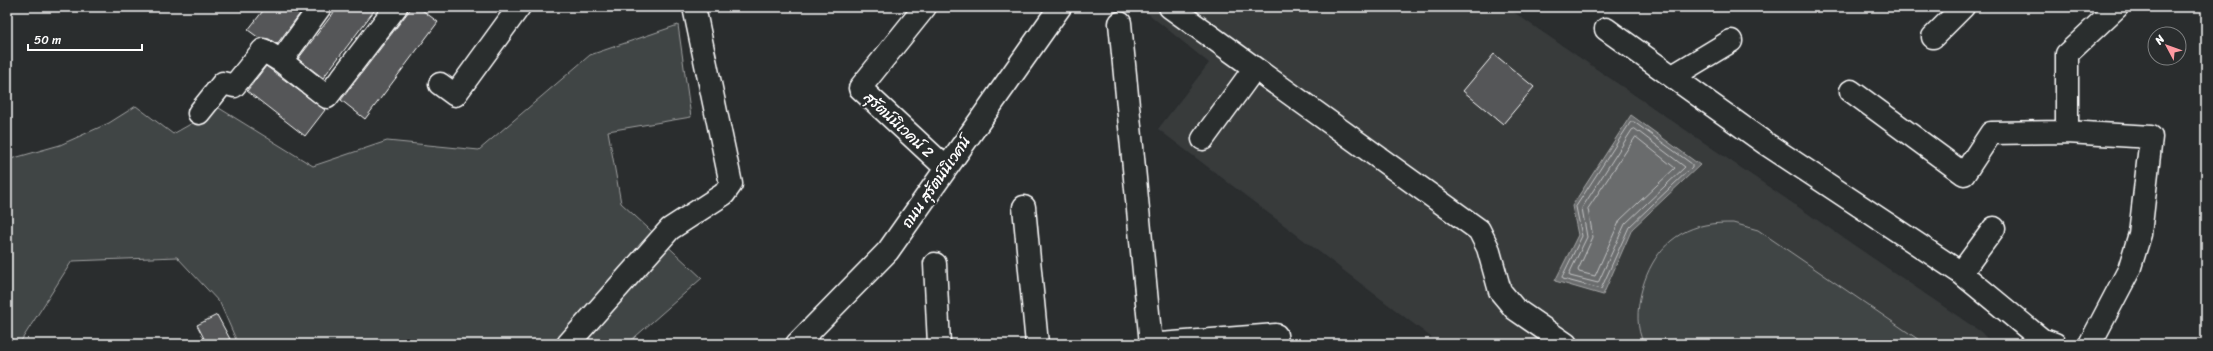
<svg xmlns="http://www.w3.org/2000/svg" width="2213" height="351" font-family="Sriracha,'Playpen Sans Thai',sans-serif">
	<style>
		.built { fill: #373a3b }
		.green { fill: #414445; stroke: #a0a2a2 }
		.water { fill: #6a6c6d; stroke: #a6a7a7 }
		.lines { fill: none; stroke-linecap: round; stroke-linejoin: round }
		.shore { stroke: #c3c4c5; stroke-width: 1 }
		.building { fill: #555758; stroke: #fff }
		.minor-casing { stroke: #fff; stroke-width: 25 }
		.minor { stroke: #2a2d2e; stroke-width: 22 }
		.labels { text-anchor: middle; dominant-baseline: central; stroke-width: 4; stroke-linejoin: round; paint-order: stroke }
		.street-label { font-size: 15px; fill: #fff; stroke: #2a2d2e }
	</style>
	<rect width="100%" height="100%" fill="#2a2d2e"/>
	<filter id="ink" filterUnits="userSpaceOnUse"><feTurbulence type="fractalNoise" baseFrequency=".025" numOctaves="2"/><feDisplacementMap in="SourceGraphic" scale="8" xChannelSelector="R" yChannelSelector="G"/><feConvolveMatrix kernelMatrix="1 2 1 2 8 2 1 2 1" color-interpolation-filters="sRGB"/></filter>
	<g filter="url(#ink)">
		<path class="built" d="M 1140,7 L 1506,7 L 1981,332 L 1992,344 L 1440,344 L 1158,129 L 1209,63 Z"/>
		<path class="green" d="M 678,25 L 691,117 L 608,131 L 621,203 L 702,278 L 627,344 L 238,344 L 220,303 L 177,257 L 72,261 L 19,344 L 7,344 L 7,160 L 60,145 L 109,123 L 136,106 L 173,134 L 219,108 L 313,166 L 387,141 L 479,150 L 590,55 Z
			M 1733,223 L 1758,230 L 1925,344 L 1644,344 C 1636,328 1637,310 1641,293 C 1649,260 1669,232 1705,225 C 1714,223 1724,223 1733,223 Z"/>
		<path class="water" d="M 1631,115 L 1700,165 L 1632,229 L 1603,295 L 1555,281 L 1578,235 L 1572,206 Z"/>
		<g class="lines">
			<path class="shore" d="M 1631,122 L 1634,122 L 1692,164 L 1692,167 L 1629,227 L 1601,289 L 1563,279 L 1562,277 L 1582,236 L 1576,207 Z
				M 1635,129 L 1685,167 L 1625,224 L 1598,283 L 1570,276 L 1569,274 L 1587,237 L 1582,208 L 1632,130 Z
				M 1636,137 L 1675,168 L 1620,220 L 1595,276 L 1579,272 L 1578,270 L 1593,237 L 1588,209 Z"/>
		</g>
		<path class="building" d="M 266,7 L 305,7 L 277,44 L 269,39 L 259,38 L 248,30 Z
			M 338,7 L 377,7 L 323,78 L 298,59 Z
			M 412,7 L 418,7 L 438,22 L 365,119 L 341,100 Z
			M 1494,54 L 1534,87 L 1503,124 L 1463,91 Z
			M 266,66 L 325,110 L 305,136 L 247,91 Z
			M 217,315 L 230,339 L 220,344 L 207,344 L 197,325 Z"/>
		<g class="lines">
			<g class="minor-casing">
				<path id="minor" d="M 925,7 L 860,88 L 946,168
					M 1170,7 L 1479,230 L 1488,248 L 1500,291 L 1515,309 L 1566,344
					M 1120,23 L 1151,344
					M 1606,29 L 1765,143 L 1961,273 L 2041,339 L 2055,344
					M 1933,37 L 1963,7
					M 281,61 L 320,7
					M 1673,76 L 1731,41
					M 440,84 L 455,95 L 519,7
					M 1851,91 L 1964,174 L 1991,133 L 2067,132 L 2151,137 L 2140,234 L 2129,270 L 2090,344
					M 199,113 L 223,83 L 234,86 L 263,50 L 281,61 L 327,97 L 396,7
					M 2067,132 L 2067,54 L 2117,7
					M 1203,139 L 1254,69
					M 1024,207 L 1037,344
					M 935,264 L 939,344
					M 1961,273 L 1994,228
					M 568,344 L 670,229 L 724,194 L 731,184 L 694,7
					M 797,344 L 888,251 L 1060,7
					M 1160,344 L 1276,335 L 1277,344"/>
			</g>
			<use href="#minor" class="minor"/>
		</g>
	</g>
	<g class="labels">
		<g class="street-label">
			<text transform="translate(899 125) rotate(43)">สุรัตน์นิเวคน์ 2</text>
			<text transform="translate(936 182) rotate(-55)">ถนน สุรัตน์นิเวศน์</text>
		</g>
	</g>
	<rect width="2213" height="351" fill="none" stroke="#2a2d2e" stroke-width="24"/>
	<rect x="12" y="12" width="2189" height="327" fill="none" stroke="#fff" stroke-width="1.5" filter="url(#ink)"/>
	<g transform="translate(2167 46) rotate(311)"><circle r="19" fill="#2a2d2e" stroke="#7f8182"/>
	<path d="M0-3L7 15L0 10L-7 15Z" fill="#ff9aa2"/>
	<text y="-6" font-size="11" font-weight="bold" text-anchor="middle" fill="#ffffff">N</text>
	</g>
	<path d="M28 44v6h114v-6" fill="none" stroke="#ffffff" stroke-width="2"/>
	<text x="34" y="44" font-size="12" fill="#ffffff" stroke="#2a2d2e" stroke-width="3" paint-order="stroke">50 m</text>
</svg>
